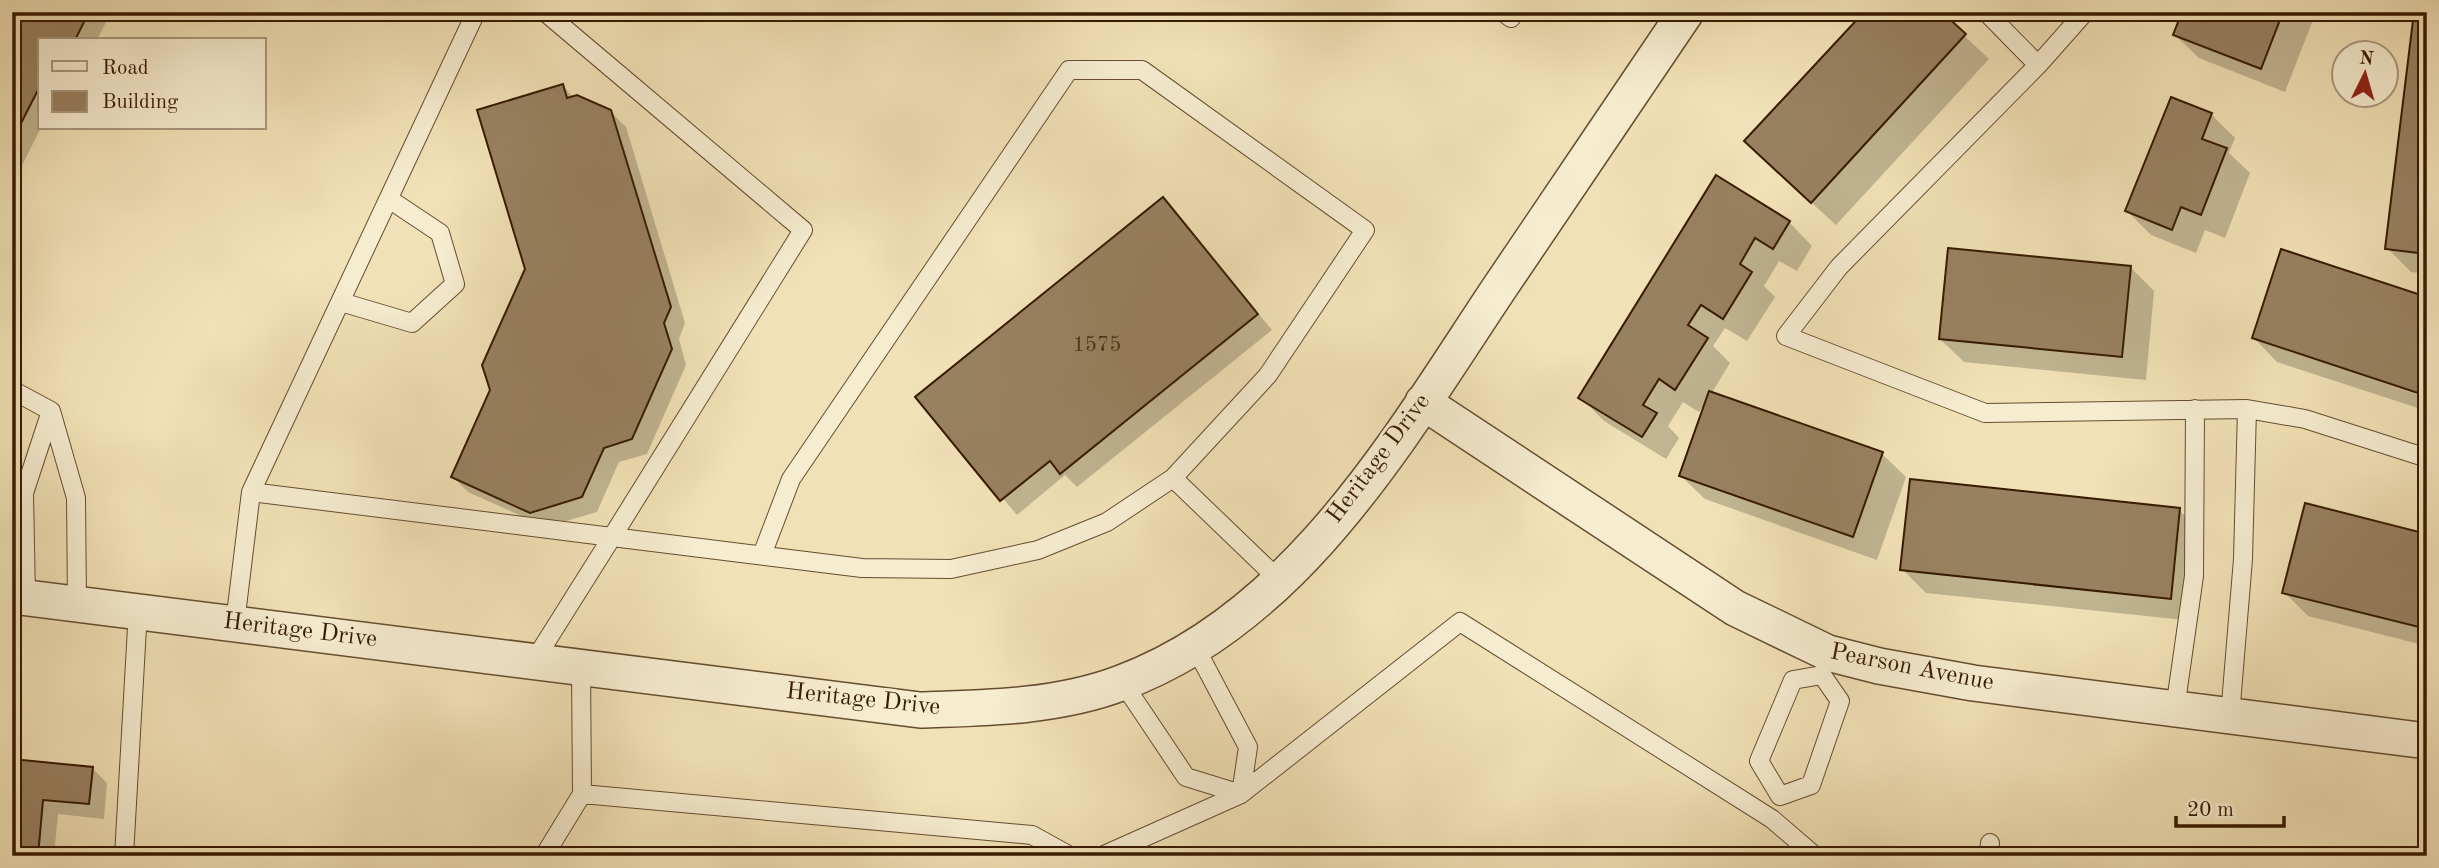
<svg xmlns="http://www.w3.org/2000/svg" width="2439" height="868" font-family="'Old Standard TT',serif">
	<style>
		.shadow { fill: #0003 }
		.building { fill: #988160; stroke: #371a02; stroke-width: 2 }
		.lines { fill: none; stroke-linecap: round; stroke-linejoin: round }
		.lane-casing { stroke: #664c2f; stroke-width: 20 }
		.street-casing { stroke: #664c2f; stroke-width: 38 }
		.lane { stroke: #f6ecd0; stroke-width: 18 }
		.street { stroke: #f6ecd0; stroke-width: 35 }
		.labels { text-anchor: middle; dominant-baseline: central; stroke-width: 6; stroke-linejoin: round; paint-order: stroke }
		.number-label { font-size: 21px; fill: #4f341a }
		.street-label { font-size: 24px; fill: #371a02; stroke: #f6ecd0 }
	</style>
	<rect width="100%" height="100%" fill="#f1e1b6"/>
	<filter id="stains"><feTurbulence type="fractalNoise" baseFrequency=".00286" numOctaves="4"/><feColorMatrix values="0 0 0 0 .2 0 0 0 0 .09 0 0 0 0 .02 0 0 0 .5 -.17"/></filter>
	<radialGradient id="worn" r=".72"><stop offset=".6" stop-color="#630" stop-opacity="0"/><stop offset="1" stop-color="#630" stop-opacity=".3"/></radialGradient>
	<path class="shadow" d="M 12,12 L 111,12 L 97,40 L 40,40 L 41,128 L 15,179 L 12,178 Z
		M 1939,12 L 1989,59 L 1836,225 L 1770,165 Z
		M 2184,12 L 2316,12 L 2285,92 L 2199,58 L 2175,35 Z
		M 2427,12 L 2427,274 L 2411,272 L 2387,248 Z
		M 563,86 L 574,98 L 610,111 L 626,127 L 685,323 L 679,339 L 686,365 L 647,454 L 619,462 L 597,512 L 546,527 L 468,492 L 453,477 L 492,390 L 527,269 Z
		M 2211,114 L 2235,138 L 2229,153 L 2250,173 L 2225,238 L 2205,230 L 2196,253 L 2151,235 L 2127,211 Z
		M 1717,177 L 1789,222 L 1812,246 L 1797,271 L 1779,261 L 1764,286 L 1775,297 L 1747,341 L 1725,328 L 1713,346 L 1730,363 L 1711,394 L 1882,454 L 1906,477 L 1877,560 L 1705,499 L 1681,476 L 1704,404 L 1699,412 L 1683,402 L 1668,426 L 1679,438 L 1666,459 L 1604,421 L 1580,397 Z
		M 1163,199 L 1272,330 L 1077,487 L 1065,475 L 1017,515 L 918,397 Z
		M 2131,268 L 2154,291 L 2146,380 L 1964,362 L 1940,339 Z
		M 2254,338 L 2427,398 L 2427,411 L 2277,362 Z
		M 2179,510 L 2203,533 L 2194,621 L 1926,593 L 1902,569 Z
		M 2427,536 L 2427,646 L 2308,616 L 2284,592 Z
		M 12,761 L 92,768 L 107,783 L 104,819 L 58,814 L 54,856 L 12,856 Z"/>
	<path class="building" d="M 12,12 L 89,12 L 75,40 L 40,40 L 40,86 L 12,141 Z
		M 1864,12 L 1942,12 L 1966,34 L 1811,203 L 1744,141 Z
		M 2182,12 L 2283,12 L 2261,69 L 2173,35 Z
		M 2414,12 L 2427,12 L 2427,254 L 2385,249 Z
		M 563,84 L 567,98 L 577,95 L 611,110 L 671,307 L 664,323 L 672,349 L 632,439 L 604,448 L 582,497 L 530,513 L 451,477 L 490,390 L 482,365 L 525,269 L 477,110 Z
		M 2171,97 L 2212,113 L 2202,139 L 2227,148 L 2201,215 L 2181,207 L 2172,230 L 2125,211 Z
		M 1716,175 L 1790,221 L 1773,249 L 1755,238 L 1740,264 L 1752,272 L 1723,319 L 1701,305 L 1688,325 L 1708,338 L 1675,390 L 1659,379 L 1643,405 L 1657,413 L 1642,437 L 1578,398 Z
		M 1163,197 L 1258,314 L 1060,474 L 1050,461 L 1000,501 L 915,397 Z
		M 1948,248 L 2131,266 L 2122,357 L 1939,339 Z
		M 2281,249 L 2427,297 L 2427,396 L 2252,338 Z
		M 1709,391 L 1883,452 L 1853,537 L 1679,476 Z
		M 1910,479 L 2180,508 L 2171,599 L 1900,570 Z
		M 2305,503 L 2427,534 L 2427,629 L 2282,593 Z
		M 12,759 L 93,767 L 89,804 L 43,800 L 38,856 L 12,856 Z"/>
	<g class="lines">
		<g class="lane-casing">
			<path id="lane" d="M 1503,12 L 1511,18 L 1514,12
				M 1986,12 L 2038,65
				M 2085,12 L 2038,65 L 1839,267 L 1786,336 L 1985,413 L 2247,409 L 2305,419 L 2427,458
				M 341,302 L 412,323 L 455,284 L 440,233 L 389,199
				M 12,390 L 51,411 L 76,498 L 77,603
				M 251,492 L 476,12
				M 762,555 L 791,479 L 1069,70 L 1142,70 L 1365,230 L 1268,375 L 1173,478
				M 26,597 L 24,493 L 51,411
				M 235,623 L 251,492 L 612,537 L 803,230 L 545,12
				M 534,661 L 612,537 L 862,568 L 951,569 L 1038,550 L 1107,522 L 1173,478 L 1278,579
				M 581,667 L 582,794
				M 1822,675 L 1840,701 L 1811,785 L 1780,796 L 1759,761 L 1793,680 Z
				M 1123,683 L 1186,777 L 1241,794 L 1248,747 L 1194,645
				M 2175,709 L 2194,576 L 2195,409
				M 2230,716 L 2243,559 L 2247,409
				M 124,856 L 138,610
				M 544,856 L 582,794 L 1032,835 L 1070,856
				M 1102,856 L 1241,794 L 1460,622 L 1772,819 L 1815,856
				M 1989,856 L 1990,843"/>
		</g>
		<g class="street-casing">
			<path id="street" d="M 1423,402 L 1735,608 L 1828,653 L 1879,666 L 1973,683 L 2427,741
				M 12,596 L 920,710 C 987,708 1058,707 1121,683 C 1297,618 1400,437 1498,290 C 1561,197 1623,105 1686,12"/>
		</g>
		<use href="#lane" class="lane"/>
		<use href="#street" class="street"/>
	</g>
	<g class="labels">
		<g class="number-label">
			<text x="1097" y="345">1575</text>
		</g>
		<g class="street-label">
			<text transform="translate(1379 459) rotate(-53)">Heritage Drive</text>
			<text transform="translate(300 631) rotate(7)">Heritage Drive</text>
			<text transform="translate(1912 668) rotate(11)">Pearson Avenue</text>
			<text transform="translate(863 700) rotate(6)">Heritage Drive</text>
		</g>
	</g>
	<rect width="2439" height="868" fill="none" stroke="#f1e1b6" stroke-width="42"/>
	<rect x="14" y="14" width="2411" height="840" fill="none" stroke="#371a02" stroke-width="3.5"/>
	<rect x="21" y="21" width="2397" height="826" fill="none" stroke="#371a02" stroke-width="2"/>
	<rect x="38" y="38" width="228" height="91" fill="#f6ecd0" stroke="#aa987e" stroke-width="2"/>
	<rect x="52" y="61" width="35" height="10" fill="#f6ecd0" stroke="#aa987e" stroke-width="2"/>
	<text x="102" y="74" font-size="21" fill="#371a02">Road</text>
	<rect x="52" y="91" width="35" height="21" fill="#988160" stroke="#aa987e" stroke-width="2"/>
	<text x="102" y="108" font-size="21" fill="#371a02">Building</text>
	<g transform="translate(2365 74) rotate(5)"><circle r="33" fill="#f6ecd0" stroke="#aa987e" stroke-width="2"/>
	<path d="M0-5L12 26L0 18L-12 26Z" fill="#8f2418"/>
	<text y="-10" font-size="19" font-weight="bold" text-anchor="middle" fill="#371a02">N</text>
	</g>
	<path d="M2176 816v10h108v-10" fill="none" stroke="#371a02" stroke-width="3.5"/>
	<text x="2187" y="816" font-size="21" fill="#371a02" stroke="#f6ecd0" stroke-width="5" paint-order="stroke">20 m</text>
	<rect width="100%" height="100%" filter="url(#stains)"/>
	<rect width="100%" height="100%" fill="url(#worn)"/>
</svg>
